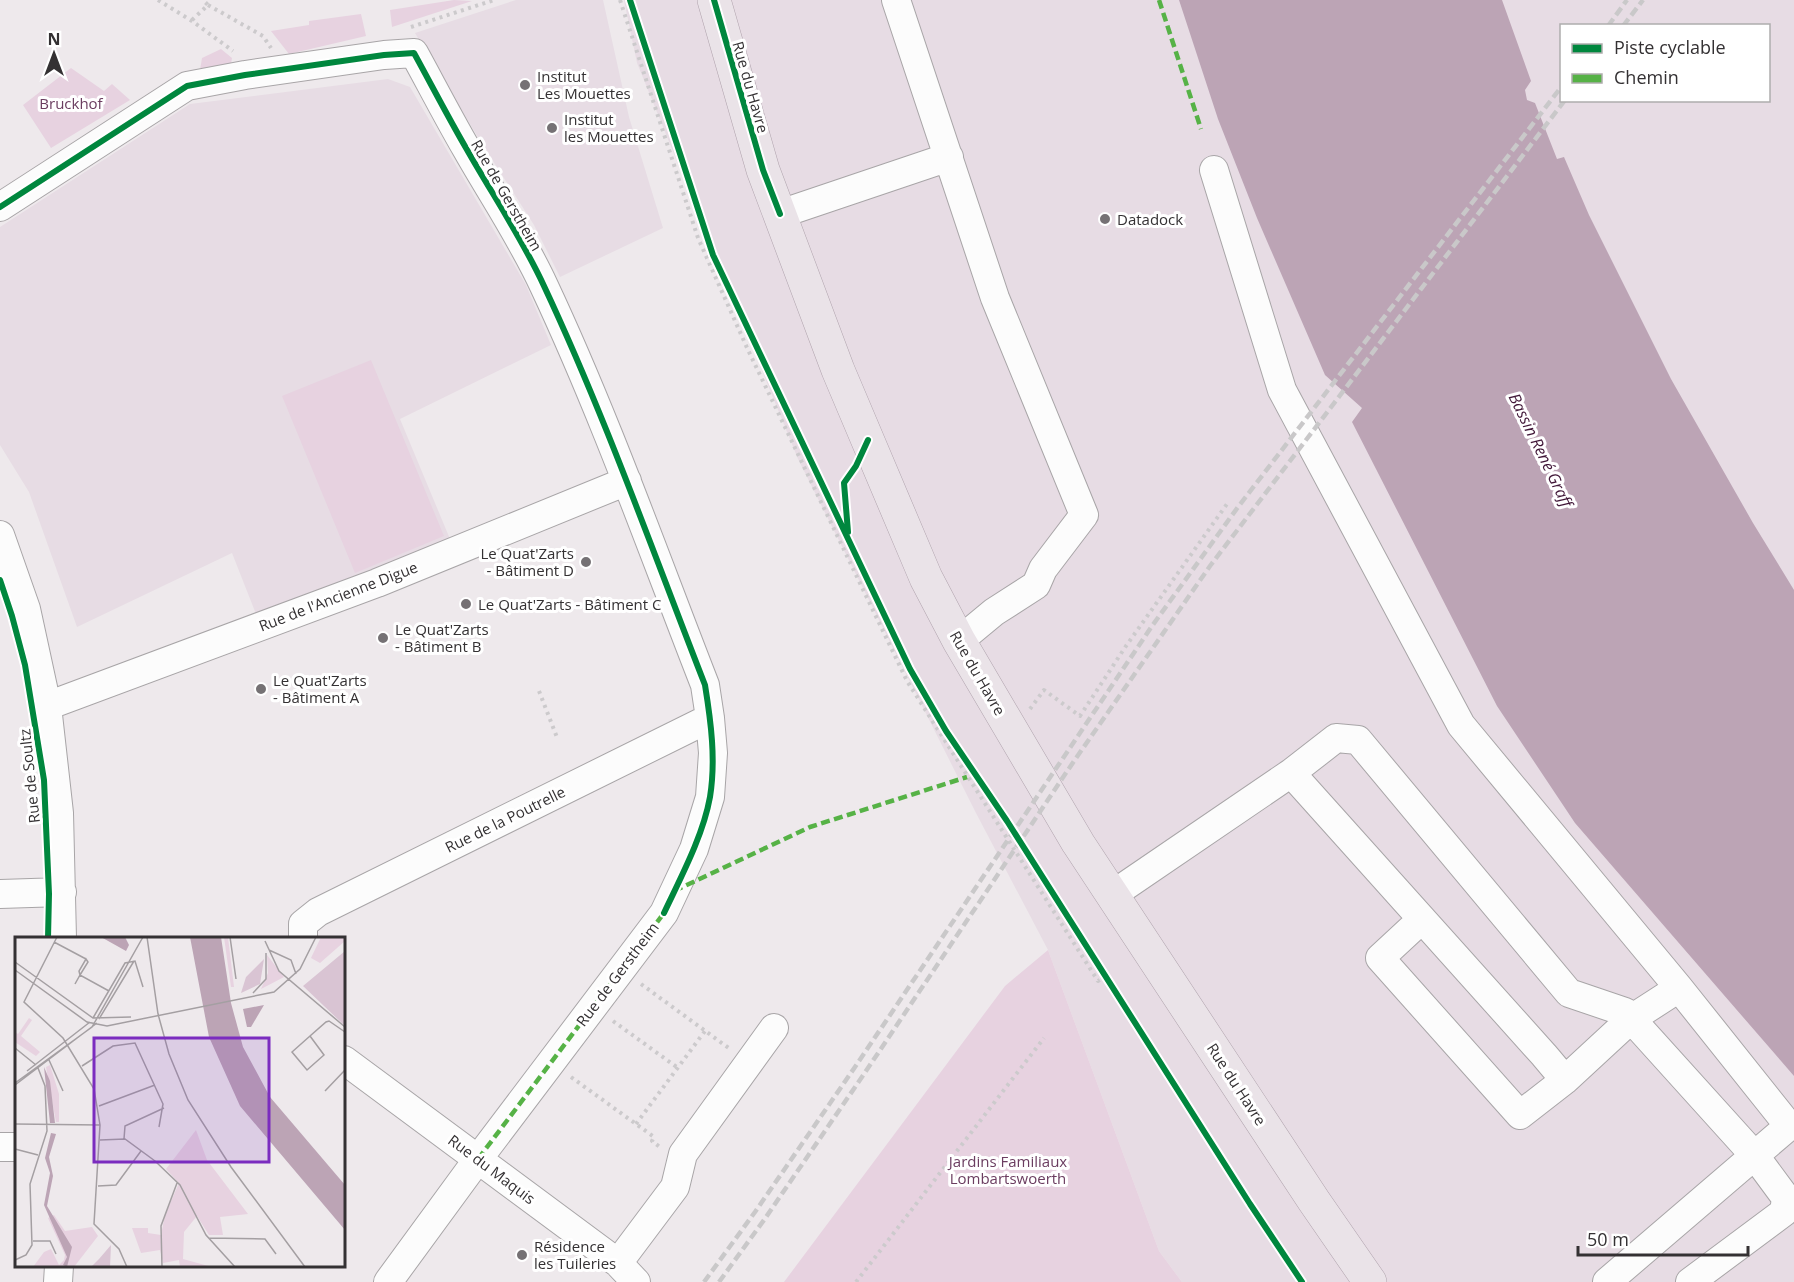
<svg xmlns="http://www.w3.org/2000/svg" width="1794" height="1282" font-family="'Open Sans',sans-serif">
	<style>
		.built { fill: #e7dce4; fill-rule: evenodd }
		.green { fill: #e7d2e0 }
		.water { fill: #bca4b5 }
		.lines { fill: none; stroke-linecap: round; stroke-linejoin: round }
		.minor-casing { stroke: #a8a5a7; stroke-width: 30 }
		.major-casing { stroke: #b0a3ad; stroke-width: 34 }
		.path { stroke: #cccacc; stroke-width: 4; stroke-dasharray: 3 4.5; stroke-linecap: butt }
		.minor { stroke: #fcfcfc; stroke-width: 28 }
		.major { stroke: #eae3e8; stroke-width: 33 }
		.rail { stroke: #c9c8c9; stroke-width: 4.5; stroke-dasharray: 9 4.5; stroke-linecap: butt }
		.quiet { stroke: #56b246; stroke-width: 4.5; stroke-dasharray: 9 4.5; stroke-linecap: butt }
		.cycleway-casing { stroke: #fff; stroke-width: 10 }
		.cycleway { stroke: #00873e; stroke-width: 6 }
		.poi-dot { fill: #757174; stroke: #fff; stroke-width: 2 }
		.labels { text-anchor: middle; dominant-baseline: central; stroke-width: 6; stroke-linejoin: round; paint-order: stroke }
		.poi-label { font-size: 15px; fill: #343133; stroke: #fff; text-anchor: start }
		.street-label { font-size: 15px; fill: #343133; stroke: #fff }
		.park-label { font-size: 15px; fill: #6b3d60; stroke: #fff }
		.water-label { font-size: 16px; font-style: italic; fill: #401637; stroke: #fff }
		.inset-road { fill: none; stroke: #a49fa2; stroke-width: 1.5 }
		.view { fill: #7b2cbf; fill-opacity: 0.15; stroke: #7b2cbf; stroke-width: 3 }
		.inset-edge { fill: none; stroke: #343133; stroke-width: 3 }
	</style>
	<rect width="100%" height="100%" fill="#eee9ec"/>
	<path class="built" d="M 516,0 L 603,0 L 629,117 L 663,228 L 560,277 L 534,225 L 479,139 L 415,33 Z
		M 624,0 L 1794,0 L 1794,1282 L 1182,1282 L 1159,1251 L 1048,950 L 976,813 L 798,459 L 637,63 ZM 1562,26 L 1768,26 L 1768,100 L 1562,100 Z
		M 388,79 L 410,87 L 526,285 L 551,345 L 400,419 L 450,539 L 370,572 L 256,614 L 232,553 L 77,627 L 29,492 L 0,445 L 0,227 L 190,104 Z"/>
	<path class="green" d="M 454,0 L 472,1 L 392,27 L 390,10 Z
		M 361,14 L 366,36 L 289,54 L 271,31 L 309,25 L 309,21 Z
		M 221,49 L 232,58 L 231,64 L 200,70 L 202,58 Z
		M 71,68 L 104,91 L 112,84 L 130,100 L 51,148 L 23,105 Z
		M 371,360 L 444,536 L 355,573 L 282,396 Z
		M 1048,950 L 1159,1251 L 1182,1282 L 784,1282 L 1005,986 Z"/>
	<path class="water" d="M 1179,0 L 1502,0 L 1531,81 L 1525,90 L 1527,100 L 1535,103 L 1557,159 L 1564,157 L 1589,215 L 1671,379 L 1753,523 L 1794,590 L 1794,1076 L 1575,823 L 1497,706 L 1352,422 L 1362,408 L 1325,375 L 1257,218 L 1218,119 Z"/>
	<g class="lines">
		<g class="minor-casing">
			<path id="minor" d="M 896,0 L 995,298 L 1084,515 L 1043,569 L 1036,585 L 994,612 L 959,641
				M 1214,170 L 1282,390 L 1461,725 L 1679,988 L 1631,1019 L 1565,1080 L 1520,1115 L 1380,958 L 1421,920
				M 0,207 L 187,86 L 245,75 L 384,55 L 414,53 C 431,84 448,117 466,148 C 492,194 522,238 544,286 C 605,416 653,552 705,685 L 710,718 L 713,753 L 710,797 L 694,849 L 664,913 L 478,1159 L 388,1282
				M 780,214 L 949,157
				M 0,535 L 26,609 L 47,706 L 59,813 L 62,938
				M 47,706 L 377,583 L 627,481
				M 0,894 L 62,892
				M 1112,895 L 1291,773
				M 303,938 L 303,924 L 318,912 L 710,718
				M 344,1060 L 618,1263 L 636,1282
				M 1565,1080 L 1544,1055 L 1291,773 L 1336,738 L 1358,740 L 1569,993 L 1625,1012 L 1755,1156 L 1786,1198 L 1784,1212 L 1690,1282
				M 0,1147 L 16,1147
				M 618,1263 L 675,1187 L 683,1154 L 774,1028
				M 58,1282 L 59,1266
				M 1607,1282 L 1789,1126 L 1679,988"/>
		</g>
		<g class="major-casing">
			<path id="major" d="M 714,0 L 763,170 L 838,370 L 926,578 L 959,641 L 1078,843 L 1314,1201 L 1370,1282"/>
		</g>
		<path class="path" d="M 158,0 L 192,21 L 233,51
			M 620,0 L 698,238 L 748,350 L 907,681 L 1098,981 L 1106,976
			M 208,5 L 263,36 L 271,48
			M 192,20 L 208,5 L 203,0
			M 411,27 L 494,0
			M 539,691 L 558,740
			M 1030,709 L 1044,690 L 1080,716 L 1126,646 L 1227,504
			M 641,984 L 730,1049
			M 613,1021 L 678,1068
			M 571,1077 L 654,1137 L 652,1141 L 661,1148
			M 636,1124 L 705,1031
			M 856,1282 L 1044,1038"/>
		<use href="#minor" class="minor"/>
		<use href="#major" class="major"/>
		<path class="rail" d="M 1608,26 L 1627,0
			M 1623,26 L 1643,0
			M 704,1282 L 755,1212 L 855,1067 L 1152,626 L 1238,507 L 1562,86
			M 719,1282 L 764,1220 L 864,1074 L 1074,761 L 1210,566 L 1565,100"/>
		<path class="quiet" d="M 1159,0 L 1201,129
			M 674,891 L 810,827 L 967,777
			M 478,1159 L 664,913"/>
		<g class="cycleway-casing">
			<path id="cycleway" d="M 630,0 L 713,255 L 910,669 L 946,731 L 1007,821 L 1250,1204 L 1302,1282
				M 714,0 L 763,170 L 780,214
				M 0,207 L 187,86 L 245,75 L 384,55 L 414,53 C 431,84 448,117 466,148 C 492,194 522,238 544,286 C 605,416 653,552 705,685 C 711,722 716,760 710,797 C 703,836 681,877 664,913
				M 848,532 L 844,483 L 856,466 L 868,440
				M 0,580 L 12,616 L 25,665 L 44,780 L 49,894 L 48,938"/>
		</g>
		<use href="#cycleway" class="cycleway"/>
	</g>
	<g class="poi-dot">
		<circle cx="525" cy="85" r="6"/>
		<circle cx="552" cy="128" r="6"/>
		<circle cx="1105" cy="219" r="6"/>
		<circle cx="586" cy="562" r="6"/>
		<circle cx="466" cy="604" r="6"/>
		<circle cx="383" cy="638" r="6"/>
		<circle cx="261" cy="689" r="6"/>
		<circle cx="522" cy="1255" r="6"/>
	</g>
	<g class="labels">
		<g class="poi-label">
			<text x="537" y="76">Institut<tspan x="537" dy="17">Les Mouettes</tspan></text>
			<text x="564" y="119">Institut<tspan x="564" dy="17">les Mouettes</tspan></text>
			<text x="1117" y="219">Datadock</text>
			<text x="574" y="553" text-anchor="end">Le Quat'Zarts<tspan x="574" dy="17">- Bâtiment D</tspan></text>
			<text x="478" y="604">Le Quat'Zarts - Bâtiment C</text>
			<text x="395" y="629">Le Quat'Zarts<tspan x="395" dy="17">- Bâtiment B</tspan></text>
			<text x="273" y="680">Le Quat'Zarts<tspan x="273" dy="17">- Bâtiment A</tspan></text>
			<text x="534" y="1246">Résidence<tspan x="534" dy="17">les Tuileries</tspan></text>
		</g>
		<g class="street-label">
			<text transform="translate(751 87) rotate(74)">Rue du Havre</text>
			<text transform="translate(507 195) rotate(60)">Rue de Gerstheim</text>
			<text transform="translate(338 596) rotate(-21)">Rue de l'Ancienne Digue</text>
			<text transform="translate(978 673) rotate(60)">Rue du Havre</text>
			<text transform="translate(29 776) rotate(-96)">Rue de Soultz</text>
			<text transform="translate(505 819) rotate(-26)">Rue de la Poutrelle</text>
			<text transform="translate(617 974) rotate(-53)">Rue de Gerstheim</text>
			<text transform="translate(1237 1084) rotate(57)">Rue du Havre</text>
			<text transform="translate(492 1169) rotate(37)">Rue du Maquis</text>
		</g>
		<g class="park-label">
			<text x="71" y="103">Bruckhof</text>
			<text x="1008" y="1161">Jardins Familiaux<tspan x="1008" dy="17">Lombartswoerth</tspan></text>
		</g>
		<g class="water-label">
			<text transform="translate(1541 450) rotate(64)">Bassin René Graff</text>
		</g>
	</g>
	<g transform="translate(15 937)">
		<rect width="330" height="330" fill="#eee9ec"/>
		<path d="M 209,0 L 213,0 L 219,50 L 216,50 ZM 306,0 L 330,0 L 330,4 L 305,26 L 296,21 ZM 252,18 L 269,40 L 246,52 L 253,36 ZM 14,81 L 17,83 L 6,99 L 25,115 L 21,119 L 0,105 L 0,95 L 3,97 ZM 35,128 L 44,157 L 44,185 L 41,185 L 31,130 ZM 181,193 L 192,223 L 233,277 L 205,280 L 208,298 L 194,298 L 182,279 L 169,295 L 168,322 L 197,330 L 165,330 L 164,323 L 148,326 L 145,313 L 126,316 L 117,291 L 133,291 L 133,296 L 146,298 L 150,278 L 164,246 L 151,232 ZM 39,278 L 50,294 L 77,290 L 83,299 L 59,330 L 18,330 L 29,315 L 36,312 L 44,328 L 49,323 L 50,318 L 33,281 Z" fill="#e7d2e0"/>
		<path d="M 330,14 L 330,89 L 288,49 ZM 249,22 L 245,47 L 226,56 L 231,40 ZM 96,308 L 95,330 L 76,330 L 84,322 Z" fill="#d9c4d3"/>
		<path d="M 86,0 L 110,0 L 114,8 L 111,14 ZM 175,0 L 206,0 L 216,66 L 228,110 L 255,160 L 330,248 L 330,293 L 225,169 L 194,100 ZM 249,68 L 236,90 L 232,90 L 228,72 ZM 29,130 L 35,144 L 40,186 L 35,186 ZM 36,196 L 41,197 L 34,220 L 38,239 L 32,269 L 57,310 L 52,330 L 48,328 L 52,320 L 29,268 L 35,236 L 30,221 Z" fill="#bca4b5"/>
		<path class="inset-road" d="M 42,0 L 9,65 L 48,101 L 79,152 L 85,188 L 79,287 L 104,312 L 112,330M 132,0 L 143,77M 215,0 L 221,42M 250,4 L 264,34 L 330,90M 39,5 L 71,22M 254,13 L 276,23 L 281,37M 71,22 L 73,25 L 65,38 L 64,34 ZM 0,25 L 78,81 L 116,80M 0,33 L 72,85 L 92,89 L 259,55 L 285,32 L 301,0M 60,47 L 65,38 L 94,54M 238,56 L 251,42 L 251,16M 143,77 L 154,117 L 173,163 L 216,230 L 290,330M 78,81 L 110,26 L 120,24 L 128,50M 84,82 L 119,24M 295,99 L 309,118 L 292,133 L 277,115 L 295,99 L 311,85 L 314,84 L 330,95M 0,111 L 21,128M 34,123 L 48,154M 67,129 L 98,109 L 120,106 L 148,167 L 144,190M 12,134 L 75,85M 0,146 L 77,90 L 128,0M 0,148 L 82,86M 310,154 L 330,133M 84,169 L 140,148M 0,187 L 85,188M 109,202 L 110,189 L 149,171M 85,203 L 110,202 L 140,224 L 165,248 L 191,298 L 220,330M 0,212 L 23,218M 83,249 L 101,248 L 126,214M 194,301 L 250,302 L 261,317M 18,304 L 35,304 L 41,317M 0,323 L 11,318 L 17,308 L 15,247 L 32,194 L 30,149 L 23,131M 147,330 L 146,289 L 162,246"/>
		<path class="view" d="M 79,101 L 254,101 L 254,225 L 79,225 Z"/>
		<rect width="330" height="330" class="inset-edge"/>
	</g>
	<rect x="1560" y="24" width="210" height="78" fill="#ffffff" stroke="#aeadad" stroke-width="1.5"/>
	<rect x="1572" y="44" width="30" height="9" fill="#00873e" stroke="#aeadad" stroke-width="1.5"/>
	<text x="1614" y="54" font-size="18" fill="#343133">Piste cyclable</text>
	<rect x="1572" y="74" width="30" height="9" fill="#56b246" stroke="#aeadad" stroke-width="1.5"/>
	<text x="1614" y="84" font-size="18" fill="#343133">Chemin</text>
	<g transform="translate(54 54)" stroke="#ffffff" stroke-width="4.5" paint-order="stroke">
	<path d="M0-4.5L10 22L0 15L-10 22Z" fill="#343133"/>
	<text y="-9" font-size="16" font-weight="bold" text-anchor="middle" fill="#343133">N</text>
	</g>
	<path d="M1578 1246v9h170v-9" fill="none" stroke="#343133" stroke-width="3"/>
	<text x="1587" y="1246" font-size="18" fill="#343133" stroke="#ffffff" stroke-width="4.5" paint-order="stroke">50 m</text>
</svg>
